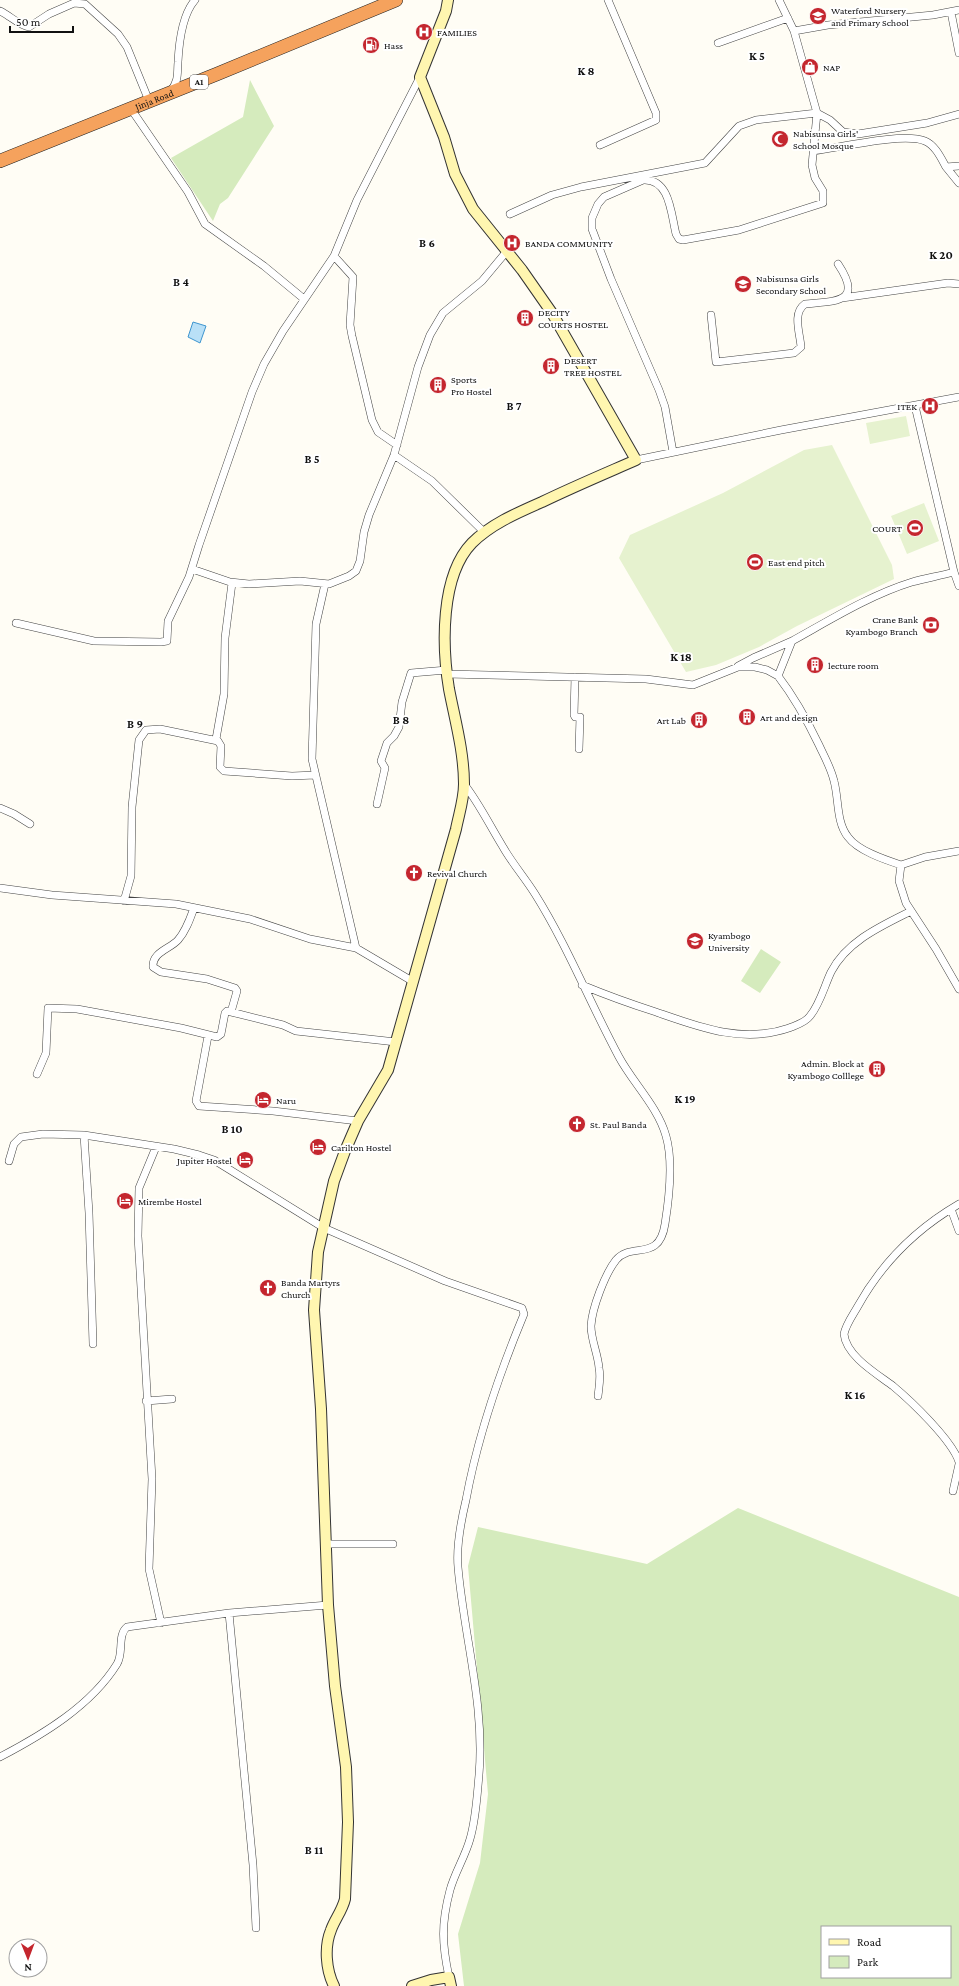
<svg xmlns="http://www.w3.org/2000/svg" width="959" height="1986" font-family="'Crimson Pro',serif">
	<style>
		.green { fill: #d5ebbd; fill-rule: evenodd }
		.pitch { fill: #e6f2cf }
		.water { fill: #b9e0f7; stroke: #3f96cf }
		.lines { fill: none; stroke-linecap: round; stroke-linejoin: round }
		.street-casing { stroke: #444; stroke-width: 8 }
		.secondary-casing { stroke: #333; stroke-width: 12 }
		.highway-casing { stroke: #222; stroke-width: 14 }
		.street { stroke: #fff; stroke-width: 7 }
		.secondary { stroke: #fff6b0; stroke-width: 10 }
		.highway { stroke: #f5a25d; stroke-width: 13 }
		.labels { text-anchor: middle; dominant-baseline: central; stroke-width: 4; stroke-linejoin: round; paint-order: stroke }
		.shield { fill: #fff; stroke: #585858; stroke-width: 1 }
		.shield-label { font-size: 9px; font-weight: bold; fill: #111 }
		.poi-label { font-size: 10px; fill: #111; stroke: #fff; text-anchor: start }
		.street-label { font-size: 10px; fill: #111; stroke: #fff }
		.quarter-label { font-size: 12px; font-weight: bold; fill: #111; stroke: #fff }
	</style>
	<rect width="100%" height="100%" fill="#fffdf5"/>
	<path class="green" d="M 250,80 L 274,126 L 228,198 L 220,204 L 213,221 L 171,158 L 243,117 Z
		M 761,949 L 781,962 L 760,993 L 741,981 Z
		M 738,1508 L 959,1597 L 959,1986 L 464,1986 L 458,1934 L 480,1863 L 488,1794 L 468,1566 L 478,1527 L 647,1564 ZM 822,1927 L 950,1927 L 950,1977 L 822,1977 Z"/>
	<path class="pitch" d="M 906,416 L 910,436 L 870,444 L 866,423 Z
		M 832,445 L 892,565 L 894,579 L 797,626 L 759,647 L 716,665 L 686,672 L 619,558 L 630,535 L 723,493 L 804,450 Z
		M 924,503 L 939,541 L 907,554 L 891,516 Z"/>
	<path class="water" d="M 193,322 L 206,326 L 200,343 L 188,337 Z"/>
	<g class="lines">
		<g class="street-casing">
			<path id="street" d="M 0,11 C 9,15 20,26 29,27 L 49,14 L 74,3 L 85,4 L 118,34 L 127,47 L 149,101
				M 951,12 L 959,53
				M 794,31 L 828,25 L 933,15 L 959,10
				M 718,43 L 788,18
				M 171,91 C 179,79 177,75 178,62 C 179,42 182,15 195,0
				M 131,109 L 188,192 L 205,224 L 264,266 L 304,299
				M 600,145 L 656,120 L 656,113 L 608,0
				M 813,151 C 838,148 903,132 925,141 C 935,145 941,158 946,167 L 959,166
				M 946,167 L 959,183
				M 510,214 L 552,195 L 581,187 L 705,163 L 739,126 L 756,120 L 817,113 L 830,120 L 843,132 L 858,134 L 927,123 L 959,114
				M 334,256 L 353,277 L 350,325 L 352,336 L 372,420 L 378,432 L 397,445
				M 842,298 L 948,283 L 959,284
				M 711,315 L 716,362 L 794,353 L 801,347 C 800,333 792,313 805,304 C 836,301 864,303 838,264
				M 915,406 L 954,572 L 959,586
				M 673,452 L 665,407 L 659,390 L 611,279 L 592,229 L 592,218 L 598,204 L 604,197 L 643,180 C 670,178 671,214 676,234 L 679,239 L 683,240 L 739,230 L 823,203 L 823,191 L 815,178 L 812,165 L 817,113 L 794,31 L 779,0
				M 394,455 L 432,481 L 484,532
				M 636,460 L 781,430 L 959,397
				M 192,569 L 230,582 L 249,584 L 300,581 L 329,584 L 349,576 L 356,571 L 360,561 L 364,532 L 369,515 L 394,455 L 418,367 L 430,335 L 443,313 L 482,281 L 507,251
				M 325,584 L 316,624 L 312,759 L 356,948
				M 16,623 L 94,641 L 161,642 L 167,641 L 168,621 L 189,577 L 199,545 L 252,392 L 264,364 L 283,331 L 334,256 L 357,200 L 420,77
				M 738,666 L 753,658 L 792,641
				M 447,674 L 646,679 L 693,685 L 738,667 L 755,667 L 767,670 L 778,676
				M 575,677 L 574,715 L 575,717 L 580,717 L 579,749
				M 216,739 L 224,694 L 225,638 L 232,583
				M 464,784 C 479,803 490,826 503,847 C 512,863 525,878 535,894 C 567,945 590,1003 619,1057 C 633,1083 658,1107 666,1136 C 673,1160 669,1199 665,1224 C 659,1263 632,1241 616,1260 C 605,1274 592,1308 591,1326 C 591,1340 598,1354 599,1368 C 601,1377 599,1387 598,1396
				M 377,804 L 385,768 L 381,761 L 387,743 L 394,736 L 399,727 L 402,702 L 411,673 L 447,670
				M 0,808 L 14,814 L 30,824
				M 901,865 C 886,860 858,851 848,837 C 836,822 839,799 834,781 C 831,768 824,756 819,745 C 807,720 795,698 778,676 L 792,641 C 830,620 870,595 912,582 C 926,578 940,576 954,572
				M 901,865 L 899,881 L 906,903 L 936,949 L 959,989
				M 901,865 L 925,857 L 959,851
				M 0,888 L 52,895 L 176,904 L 250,919 L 310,939 L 356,948 L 412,981
				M 124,901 L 131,876 L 132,807 L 139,740 L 146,730 L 160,729 L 218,741 L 221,746 L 220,767 L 224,771 L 292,776 L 315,775
				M 194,908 C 190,919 186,931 178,940 C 170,949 152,952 153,967 L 161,972 L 207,979 L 235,988 L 237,991 L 231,1012
				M 582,985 C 606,995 631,1004 656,1012 C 699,1027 743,1044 789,1028 C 796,1025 805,1023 810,1016 C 820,1004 824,987 831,972 C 847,941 881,926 911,911
				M 208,1036 L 196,1101 L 199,1106 L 273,1111 L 358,1121
				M 37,1074 L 46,1053 L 48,1008 L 77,1009 L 181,1028 L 217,1037 L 221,1034 L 225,1013 L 227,1011 L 283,1025 L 296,1031 L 396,1042
				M 84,1135 L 89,1213 L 93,1344
				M 156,1147 L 139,1188 L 138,1236 L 152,1479 L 149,1569 L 161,1623
				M 9,1161 L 14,1144 L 21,1137 L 43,1134 L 84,1135 L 174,1149 L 199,1155 L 214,1160 L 324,1228 L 445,1281 L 522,1308 L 524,1314 C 499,1374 478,1435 466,1500 C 461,1521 456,1545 458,1567 C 464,1637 485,1704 479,1775 C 477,1796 476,1819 470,1839 C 465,1857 455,1872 450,1890 C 441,1924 442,1944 449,1977
				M 959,1204 C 916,1229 882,1263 858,1306 C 853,1315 846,1324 844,1334 C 846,1356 877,1374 893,1386 C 911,1401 952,1440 959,1462
				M 951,1209 L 959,1231
				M 146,1401 L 172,1399
				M 953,1491 L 959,1464
				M 325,1544 L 393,1544
				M 229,1613 L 253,1865 L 256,1928
				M 0,1757 C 42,1735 91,1706 117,1664 C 124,1653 117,1635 127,1627 L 229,1613 L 328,1605"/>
		</g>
		<g class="secondary-casing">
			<path id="secondary" d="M 334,1986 C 326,1970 324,1947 331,1930 C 335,1919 342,1911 345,1899 L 348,1822 L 346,1767 L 335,1686 L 328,1605 L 321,1409 L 314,1310 L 318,1252 L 334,1181 L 345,1151 L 358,1121 L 388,1070 L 456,829 C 459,814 464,799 464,784 C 464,752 455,720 449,689 C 442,647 440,576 472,543 C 491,524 517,513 542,502 C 573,487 604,474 636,460 L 552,313 L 522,270 L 473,209 L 455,174 L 444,137 L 420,77 L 446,11 L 448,0
				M 412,1986 L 431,1980 L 449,1977 L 451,1986"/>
		</g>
		<g class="highway-casing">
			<g id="highway">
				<path id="s1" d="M 0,161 L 217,74 L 396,0"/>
			</g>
		</g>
		<use href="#street" class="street"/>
		<use href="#secondary" class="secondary"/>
		<use href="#highway" class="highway"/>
	</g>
	<defs>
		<g id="school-disc" transform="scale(0.9)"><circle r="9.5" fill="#c4262e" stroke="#fff"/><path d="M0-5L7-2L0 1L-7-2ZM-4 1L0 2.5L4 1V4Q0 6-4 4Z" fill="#fff"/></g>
		<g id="hospital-disc" transform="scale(0.9)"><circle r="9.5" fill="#c4262e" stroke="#fff"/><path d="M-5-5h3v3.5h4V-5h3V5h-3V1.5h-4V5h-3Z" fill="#fff"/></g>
		<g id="fuel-disc" transform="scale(0.9)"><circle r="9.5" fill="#c4262e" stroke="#fff"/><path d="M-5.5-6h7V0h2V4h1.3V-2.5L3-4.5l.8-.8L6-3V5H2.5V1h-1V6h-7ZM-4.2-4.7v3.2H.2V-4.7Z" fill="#fff"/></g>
		<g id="shop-disc" transform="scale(0.9)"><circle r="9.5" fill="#c4262e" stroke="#fff"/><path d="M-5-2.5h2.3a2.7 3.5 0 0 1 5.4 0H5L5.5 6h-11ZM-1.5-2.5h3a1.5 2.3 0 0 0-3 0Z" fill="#fff"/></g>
		<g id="mosque-disc" transform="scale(0.9)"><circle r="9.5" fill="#c4262e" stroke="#fff"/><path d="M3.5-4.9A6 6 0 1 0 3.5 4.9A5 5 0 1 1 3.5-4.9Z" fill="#fff"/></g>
		<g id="building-disc" transform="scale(0.9)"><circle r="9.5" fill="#c4262e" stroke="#fff"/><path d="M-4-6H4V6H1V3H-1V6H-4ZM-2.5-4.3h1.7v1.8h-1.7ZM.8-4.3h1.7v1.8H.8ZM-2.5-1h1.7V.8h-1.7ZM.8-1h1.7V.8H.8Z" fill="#fff"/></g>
		<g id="stadium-disc" transform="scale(0.9)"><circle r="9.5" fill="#c4262e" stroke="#fff"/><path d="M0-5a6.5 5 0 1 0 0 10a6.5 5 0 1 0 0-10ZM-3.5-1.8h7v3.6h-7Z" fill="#fff"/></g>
		<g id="bank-disc" transform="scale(0.9)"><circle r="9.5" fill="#c4262e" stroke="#fff"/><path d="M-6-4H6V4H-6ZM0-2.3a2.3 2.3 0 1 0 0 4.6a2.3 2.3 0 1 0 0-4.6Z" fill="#fff"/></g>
		<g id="church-disc" transform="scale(0.9)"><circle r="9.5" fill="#c4262e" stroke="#fff"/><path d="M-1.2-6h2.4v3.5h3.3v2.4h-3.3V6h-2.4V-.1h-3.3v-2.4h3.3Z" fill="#fff"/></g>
		<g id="university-disc" transform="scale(0.9)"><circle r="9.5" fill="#c4262e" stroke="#fff"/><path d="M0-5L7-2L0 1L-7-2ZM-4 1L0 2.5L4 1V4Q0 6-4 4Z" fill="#fff"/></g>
		<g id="hotel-disc" transform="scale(0.9)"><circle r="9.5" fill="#c4262e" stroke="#fff"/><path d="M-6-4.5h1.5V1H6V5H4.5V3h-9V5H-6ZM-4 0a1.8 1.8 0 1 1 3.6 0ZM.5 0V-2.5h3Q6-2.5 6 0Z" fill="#fff"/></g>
	</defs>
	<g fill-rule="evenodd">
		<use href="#school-disc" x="818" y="16"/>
		<use href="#hospital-disc" x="424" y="32"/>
		<use href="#fuel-disc" x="371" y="45"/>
		<use href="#shop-disc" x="810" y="67"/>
		<use href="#mosque-disc" x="780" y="139"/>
		<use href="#hospital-disc" x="512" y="243"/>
		<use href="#school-disc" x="743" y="284"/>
		<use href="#building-disc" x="525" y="318"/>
		<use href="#building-disc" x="551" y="366"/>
		<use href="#building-disc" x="438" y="385"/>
		<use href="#hospital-disc" x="930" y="406"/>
		<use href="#stadium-disc" x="915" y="528"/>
		<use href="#stadium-disc" x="755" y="562"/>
		<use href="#bank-disc" x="931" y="625"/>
		<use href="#building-disc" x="815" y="665"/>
		<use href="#building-disc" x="747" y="717"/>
		<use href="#building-disc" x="699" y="720"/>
		<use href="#church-disc" x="414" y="873"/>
		<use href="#university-disc" x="695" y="941"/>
		<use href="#building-disc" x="877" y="1069"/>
		<use href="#hotel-disc" x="263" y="1100"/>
		<use href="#church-disc" x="577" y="1124"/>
		<use href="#hotel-disc" x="318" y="1147"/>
		<use href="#hotel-disc" x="245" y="1160"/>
		<use href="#hotel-disc" x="125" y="1201"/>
		<use href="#church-disc" x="268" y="1288"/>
	</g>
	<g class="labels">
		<rect class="shield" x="190" y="75" width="18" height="14" rx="3"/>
		<g class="shield-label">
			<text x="199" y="82">A1</text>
		</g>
		<g class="poi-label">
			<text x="831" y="10">Waterford Nursery<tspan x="831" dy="12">and Primary School</tspan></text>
			<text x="437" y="32">FAMILIES</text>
			<text x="384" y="45">Hass</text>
			<text x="823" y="67">NAP</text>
			<text x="793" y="133">Nabisunsa Girls'<tspan x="793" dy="12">School Mosque</tspan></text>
			<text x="525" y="243">BANDA COMMUNITY</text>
			<text x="756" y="278">Nabisunsa Girls<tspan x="756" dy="12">Secondary School</tspan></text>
			<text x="538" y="312">DECITY<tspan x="538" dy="12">COURTS HOSTEL</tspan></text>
			<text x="564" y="360">DESERT<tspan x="564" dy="12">TREE HOSTEL</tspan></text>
			<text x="451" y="379">Sports<tspan x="451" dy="12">Pro Hostel</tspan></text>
			<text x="917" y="406" text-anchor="end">ITEK</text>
			<text x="902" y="528" text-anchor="end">COURT</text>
			<text x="768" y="562">East end pitch</text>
			<text x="918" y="619" text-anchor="end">Crane Bank<tspan x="918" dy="12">Kyambogo Branch</tspan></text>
			<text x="828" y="665">lecture room</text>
			<text x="760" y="717">Art and design</text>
			<text x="686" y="720" text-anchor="end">Art Lab</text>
			<text x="427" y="873">Revival Church</text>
			<text x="708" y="935">Kyambogo<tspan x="708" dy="12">University</tspan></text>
			<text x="864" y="1063" text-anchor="end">Admin. Block at<tspan x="864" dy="12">Kyambogo Colllege</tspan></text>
			<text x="276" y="1100">Naru</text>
			<text x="590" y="1124">St. Paul Banda</text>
			<text x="331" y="1147">Carilton Hostel</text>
			<text x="232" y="1160" text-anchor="end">Jupiter Hostel</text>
			<text x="138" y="1201">Mirembe Hostel</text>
			<text x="281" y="1282">Banda Martyrs<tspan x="281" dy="12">Church</tspan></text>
		</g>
		<g class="street-label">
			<text stroke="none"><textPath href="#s1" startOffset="166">Jinja Road</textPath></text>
		</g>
		<g class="quarter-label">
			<text x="757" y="56">K 5</text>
			<text x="586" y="71">K 8</text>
			<text x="427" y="243">B 6</text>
			<text x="941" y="255">K 20</text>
			<text x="181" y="282">B 4</text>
			<text x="514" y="406">B 7</text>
			<text x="312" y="459">B 5</text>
			<text x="681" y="657">K 18</text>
			<text x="401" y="720">B 8</text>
			<text x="135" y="724">B 9</text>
			<text x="685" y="1099">K 19</text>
			<text x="232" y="1129">B 10</text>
			<text x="855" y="1395">K 16</text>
			<text x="314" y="1850">B 11</text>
		</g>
	</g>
	<rect x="821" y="1926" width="130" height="52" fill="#ffffff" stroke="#a0a0a0"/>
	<rect x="829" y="1939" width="20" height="6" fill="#fff6b0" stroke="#a0a0a0"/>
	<text x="857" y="1946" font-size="12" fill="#111111">Road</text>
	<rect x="829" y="1956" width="20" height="12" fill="#d5ebbd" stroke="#a0a0a0"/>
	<text x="857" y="1966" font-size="12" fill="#111111">Park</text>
	<g transform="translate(28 1958) rotate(179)"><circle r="19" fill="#ffffff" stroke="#a0a0a0"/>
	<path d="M0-3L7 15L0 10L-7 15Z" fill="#c4262e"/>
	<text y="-6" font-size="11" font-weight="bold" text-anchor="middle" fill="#111111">N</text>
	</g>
	<path d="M10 26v6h63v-6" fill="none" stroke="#111111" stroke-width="2"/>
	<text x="16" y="26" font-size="12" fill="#111111" stroke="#ffffff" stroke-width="3" paint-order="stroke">50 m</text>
</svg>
